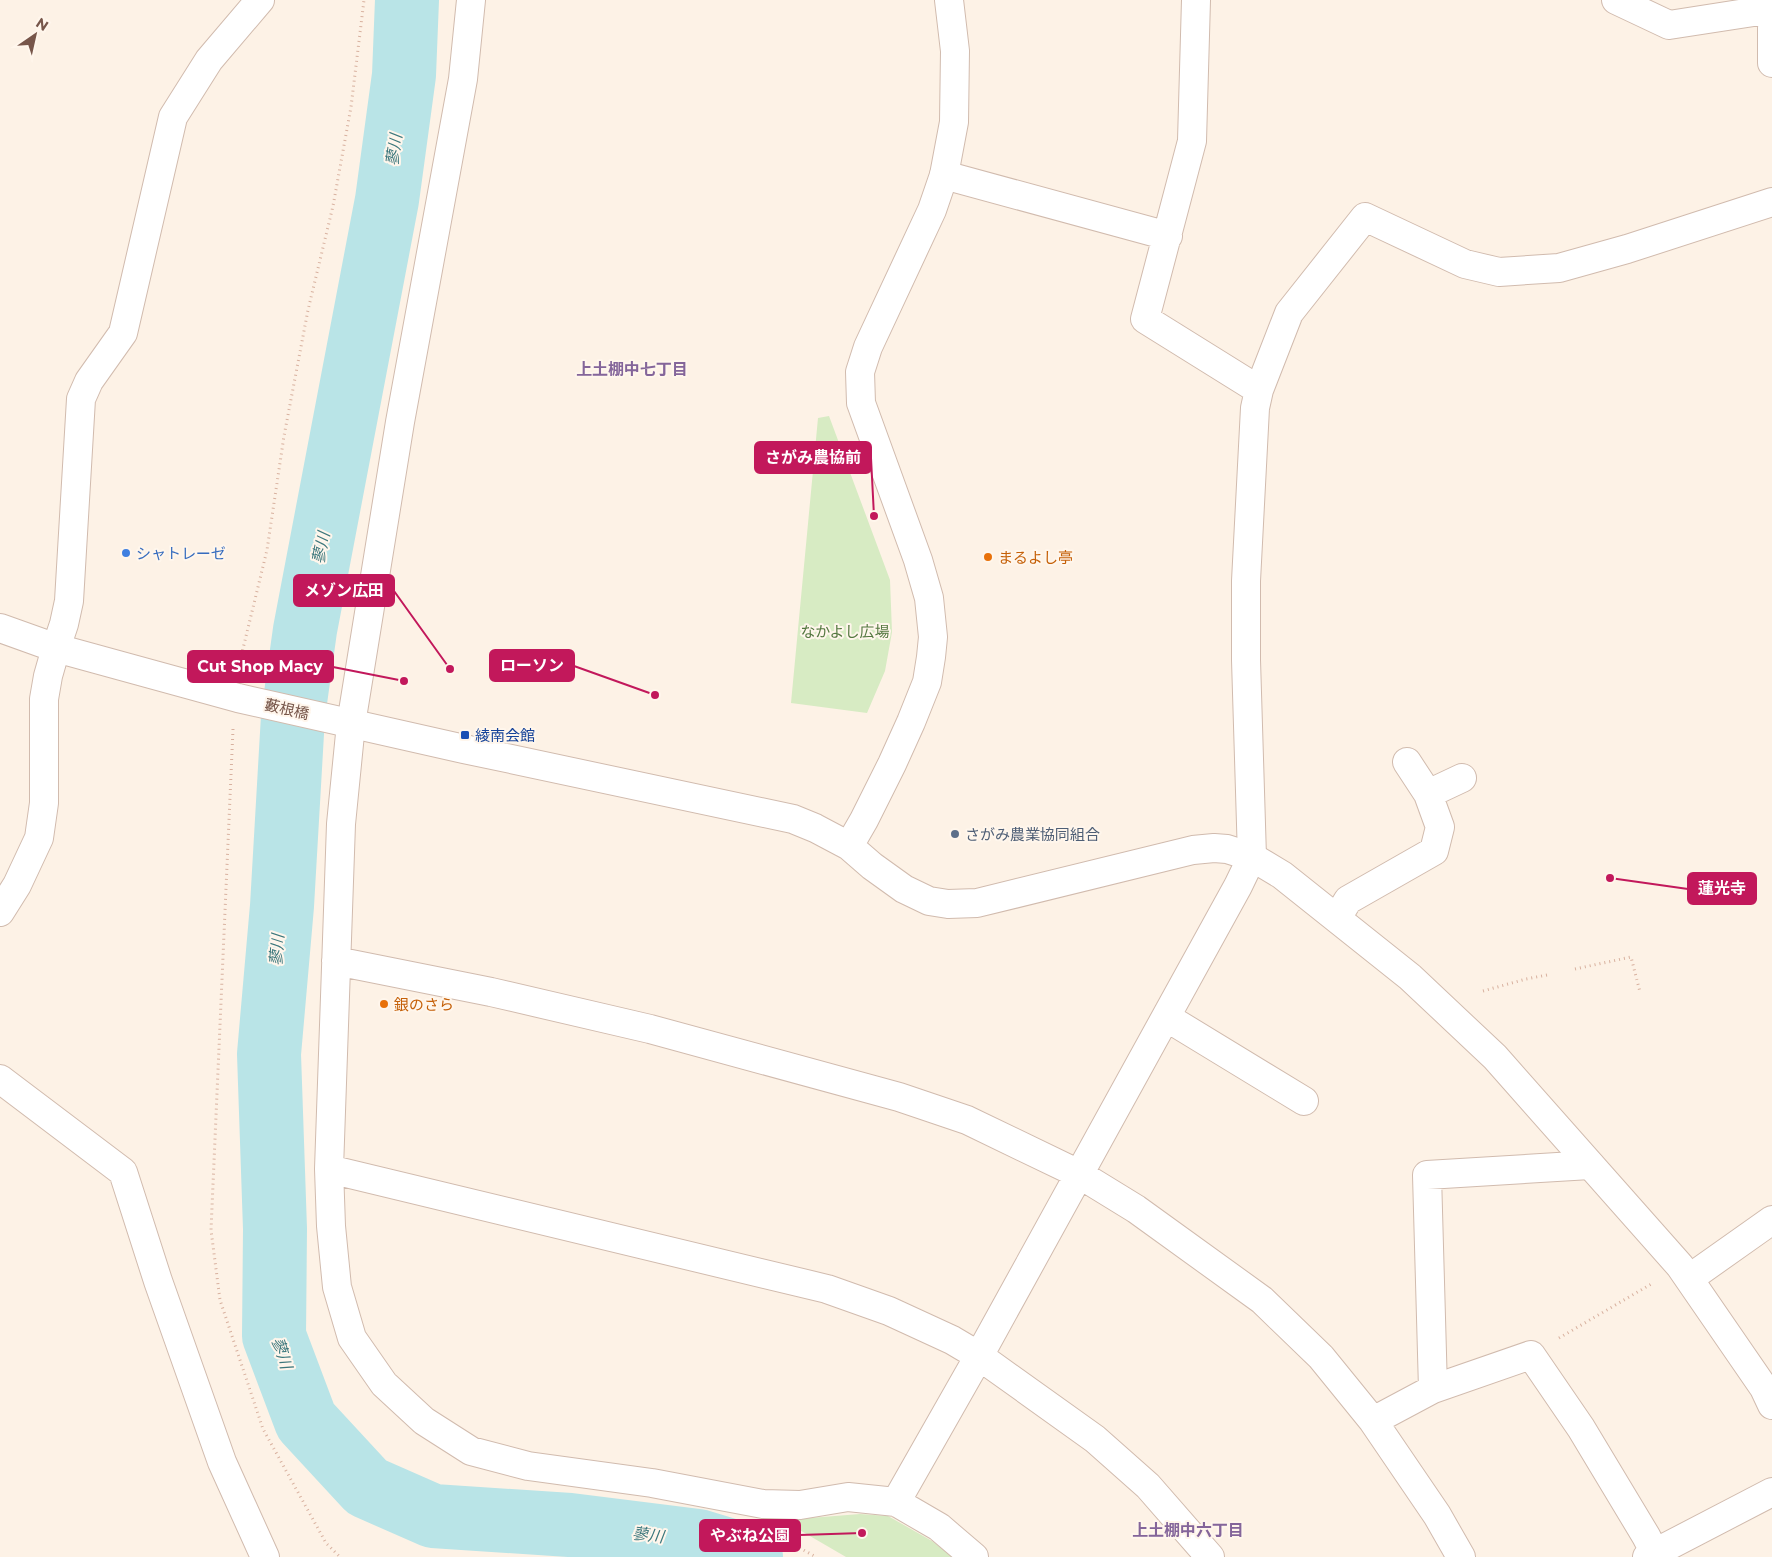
<svg xmlns="http://www.w3.org/2000/svg" width="1772" height="1557" font-family="Montserrat,'Noto Sans JP',sans-serif">
	<style>
		.green { fill: #d7ebc3 }
		.lines { fill: none; stroke-linecap: round; stroke-linejoin: round }
		.river { stroke: #b9e4e7; stroke-width: 64 }
		.minor-casing { stroke: #d1bbae; stroke-width: 30 }
		.tertiary-casing { stroke: #d1bbae; stroke-width: 30 }
		.path { stroke: #d8b19f; stroke-width: 3; stroke-dasharray: 1 4; stroke-linecap: butt }
		.minor { stroke: #fff; stroke-width: 28 }
		.tertiary { stroke: #fff; stroke-width: 28 }
		.shop-dot { fill: #3f7fe0; stroke: #fff6ec; stroke-width: 2 }
		.food-dot { fill: #e8710a; stroke: #fff6ec; stroke-width: 2 }
		.transit-dot { fill: #1a4fb4; stroke: #fff6ec; stroke-width: 2 }
		.service-dot { fill: #5c6f8a; stroke: #fff6ec; stroke-width: 2 }
		.labels { text-anchor: middle; dominant-baseline: central; stroke-width: 4; stroke-linejoin: round; paint-order: stroke }
		.shop-label { font-size: 15px; fill: #366cbe; stroke: #fff6ec; text-anchor: start }
		.food-label { font-size: 15px; fill: #c56008; stroke: #fff6ec; text-anchor: start }
		.park-label { font-size: 15px; fill: #53773f; stroke: #fff6ec }
		.street-label { font-size: 15px; fill: #77564a; stroke: #fff6ec }
		.transit-label { font-size: 15px; fill: #164399; stroke: #fff6ec; text-anchor: start }
		.service-label { font-size: 15px; fill: #4e5e75; stroke: #fff6ec; text-anchor: start }
		.water-label { font-size: 16px; font-style: italic; fill: #3c777c; stroke: #fff6ec }
		.neighbourhood-label { font-size: 16px; font-weight: bold; fill: #84659a; stroke: #fff6ec }
		.leader { fill: none; stroke: #c2185b; stroke-width: 2 }
		.callout-dot { fill: #c2185b; stroke: #fff6ec; stroke-width: 2 }
		.callout { fill: #c2185b; stroke: #c2185b; stroke-width: 2 }
		.callout-label { font-size: 16px; text-anchor: middle; font-weight: bold; fill: #fff }
	</style>
	<rect width="100%" height="100%" fill="#fdf2e6"/>
	<path class="green" d="M 829,416 L 890,580 L 892,632 L 885,671 L 867,713 L 791,703 L 818,418 Z
		M 860,1514 L 888,1516 L 932,1541 L 953,1557 L 846,1557 L 791,1525 L 797,1519 Z
		M 653,1548 L 677,1557 L 584,1557 L 609,1555 Z"/>
	<g class="lines">
		<path class="river" d="M 407,0 L 404,75 L 387,200 L 305,630 L 293,716 L 282,906 L 269,1054 L 275,1229 L 274,1336 L 306,1421 L 367,1487 L 433,1516 L 570,1525 L 698,1541 L 751,1557"/>
		<g class="minor-casing">
			<path id="minor" d="M 471,0 L 463,79 L 400,422 L 351,724 L 341,824 L 329,1169 L 331,1226 L 337,1287 L 352,1338 L 384,1384 L 424,1421 L 471,1451 L 528,1466 L 652,1483 L 763,1504 L 800,1505 L 848,1497 L 896,1502
				M 1196,0 L 1192,141 L 1145,319 L 1259,390
				M 1616,0 L 1669,25 L 1772,9
				M 1772,28 L 1772,63
				M 944,175 L 1168,236
				M 0,628 L 56,648 L 64,624 L 69,601 L 81,399 L 89,381 L 123,333 L 173,117 L 209,60 L 260,0
				M 1428,794 L 1462,778
				M 1337,918 L 1348,900 L 1434,851 L 1440,827 L 1428,794 L 1407,762
				M 336,961 L 491,992 L 650,1029 L 899,1097 L 967,1120 L 1079,1174 L 1136,1209 L 1262,1300 L 1321,1357 L 1373,1421 L 1437,1515 L 1461,1557
				M 1166,1017 L 1304,1101
				M 0,1079 L 123,1172 L 158,1281 L 222,1462 L 265,1557
				M 329,1169 L 827,1289 L 889,1311 L 952,1340 L 979,1356 L 1095,1439 L 1148,1486 L 1210,1557
				M 1690,1278 L 1772,1220
				M 1433,1389 L 1531,1355 L 1581,1428 L 1646,1536 L 1657,1557
				M 1373,1421 L 1433,1389 L 1427,1175 L 1590,1165
				M 974,1557 L 939,1527 L 896,1502 L 979,1356 L 1238,886 L 1252,857 L 1246,660 L 1246,581 L 1255,408 L 1259,390 L 1289,313 L 1365,217 L 1465,264 L 1499,272 L 1559,268 L 1627,249 L 1772,202
				M 1647,1557 L 1772,1492"/>
		</g>
		<g class="tertiary-casing">
			<path id="tertiary" d="M 849,846 L 864,820 L 892,764 L 911,722 L 927,682 L 931,657 L 933,637 L 929,598 L 918,560 L 861,403 L 860,372 L 868,347 L 932,210 L 944,175 L 954,122 L 955,51 L 949,0
				M 0,912 L 17,885 L 39,838 L 44,803 L 44,699 L 48,676 L 56,648 L 238,698 L 464,749 L 793,819 L 815,828 L 849,846 L 872,866 L 904,889 L 929,901 L 948,904 L 977,903 L 1193,850 L 1214,848 L 1227,849 L 1252,857 L 1282,875 L 1410,977 L 1495,1057 L 1680,1266 L 1764,1388 L 1772,1405"/>
		</g>
		<path class="path" d="M 239,665 L 267,550 L 284,436 L 308,310 L 333,206 L 351,107 L 364,0
			M 233,729 L 211,1230 L 220,1300 L 263,1429 L 326,1543 L 340,1557
			M 1575,969 L 1631,957 L 1640,992
			M 1483,991 L 1526,979 L 1547,975
			M 1559,1338 L 1653,1283
			M 782,1538 L 816,1557"/>
		<use href="#minor" class="minor"/>
		<use href="#tertiary" class="tertiary"/>
	</g>
	<circle class="shop-dot" cx="126" cy="553" r="5"/>
	<g class="food-dot">
		<circle cx="988" cy="557" r="5"/>
		<circle cx="384" cy="1004" r="5"/>
	</g>
	<rect class="transit-dot" x="460" y="730" width="10" height="10" rx="2.5"/>
	<circle class="service-dot" cx="955" cy="834" r="5"/>
	<g class="labels">
		<g class="shop-label">
			<text x="136" y="553">シャトレーゼ</text>
		</g>
		<g class="food-label">
			<text x="998" y="557">まるよし亭</text>
			<text x="394" y="1004">銀のさら</text>
		</g>
		<g class="park-label">
			<text x="845" y="631">なかよし広場</text>
		</g>
		<g class="street-label">
			<text transform="translate(287 709) rotate(13)">藪根橋</text>
		</g>
		<g class="transit-label">
			<text x="475" y="735">綾南会館</text>
		</g>
		<g class="service-label">
			<text x="965" y="834">さがみ農業協同組合</text>
		</g>
		<g class="water-label">
			<text transform="translate(394 150) rotate(-82)">蓼川</text>
			<text transform="translate(321 548) rotate(-79)">蓼川</text>
			<text transform="translate(277 950) rotate(-86)">蓼川</text>
			<text transform="translate(282 1353) rotate(72)">蓼川</text>
			<text transform="translate(648 1535) rotate(7)">蓼川</text>
		</g>
		<g class="neighbourhood-label">
			<text x="632" y="369">上土棚中七丁目</text>
			<text x="1188" y="1530">上土棚中六丁目</text>
		</g>
	</g>
	<path class="leader" d="M874 516L871 458M450 669L394 591M655 695L574 666M404 681L333 667M1610 878L1688 889M862 1533L800 1535"/>
	<g class="callout-dot">
		<circle cx="874" cy="516" r="5"/>
		<circle cx="450" cy="669" r="5"/>
		<circle cx="655" cy="695" r="5"/>
		<circle cx="404" cy="681" r="5"/>
		<circle cx="1610" cy="878" r="5"/>
		<circle cx="862" cy="1533" r="5"/>
	</g>
	<g class="callout">
		<rect x="755" y="442" width="116" height="31" rx="5"/>
		<rect x="294" y="575" width="100" height="31" rx="5"/>
		<rect x="490" y="650" width="84" height="31" rx="5"/>
		<rect x="188" y="651" width="145" height="31" rx="5"/>
		<rect x="1688" y="873" width="68" height="31" rx="5"/>
		<rect x="700" y="1520" width="100" height="31" rx="5"/>
	</g>
	<g class="callout-label">
		<text x="813" y="463">さがみ農協前</text>
		<text x="344" y="596">メゾン広田</text>
		<text x="532" y="671">ローソン</text>
		<text x="260" y="672">Cut Shop Macy</text>
		<text x="1722" y="894">蓮光寺</text>
		<text x="750" y="1541">やぶね公園</text>
	</g>
	<g transform="translate(35 35) rotate(34)" stroke="#fff6ec" stroke-width="4" paint-order="stroke">
	<path d="M0-4L9 19L0 12L-9 19Z" fill="#77564a"/>
	<text y="-8" font-size="14" font-weight="bold" text-anchor="middle" fill="#77564a">N</text>
	</g>
</svg>
